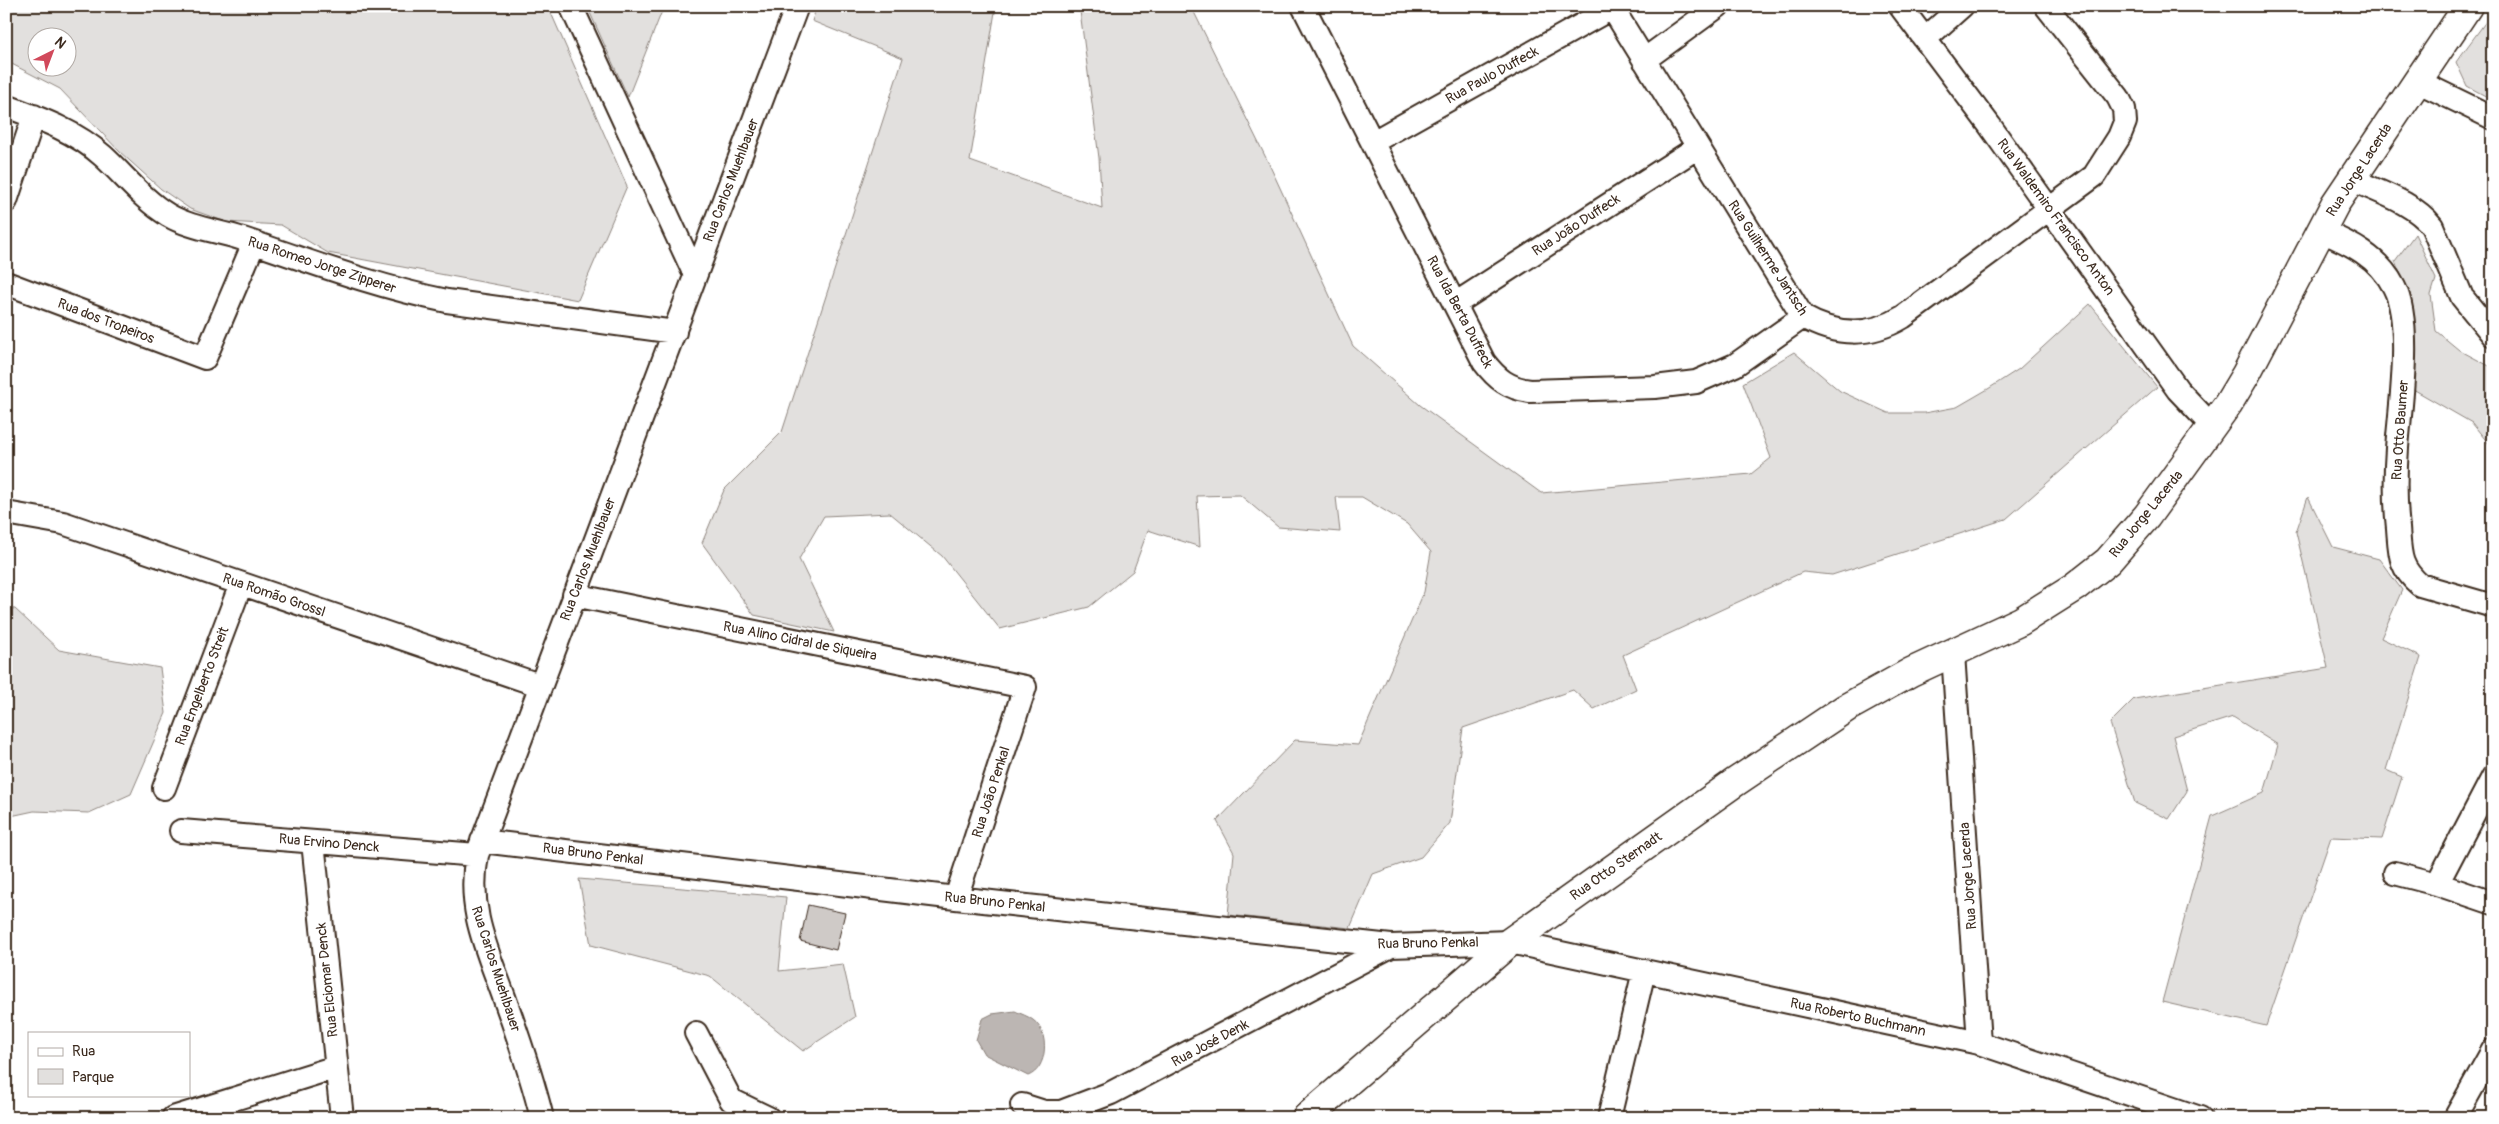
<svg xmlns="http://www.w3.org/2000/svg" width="2499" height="1124" font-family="Pangolin,sans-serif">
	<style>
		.green { fill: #e2e0de; stroke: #8e857e; fill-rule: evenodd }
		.water { fill: #bcb6b3; stroke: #887e77 }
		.building { fill: #cfcac7; stroke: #3b2a1e }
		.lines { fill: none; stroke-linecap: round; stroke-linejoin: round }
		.minor-casing { stroke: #3b2a1e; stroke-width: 26 }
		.major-casing { stroke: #3b2a1e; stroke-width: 31 }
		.minor { stroke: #fff; stroke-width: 22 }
		.major { stroke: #fff; stroke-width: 28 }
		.labels { text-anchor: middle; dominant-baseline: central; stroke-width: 4.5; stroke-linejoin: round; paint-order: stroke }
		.street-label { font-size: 14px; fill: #3b2a1e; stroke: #fff }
	</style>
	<rect width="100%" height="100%" fill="#fff"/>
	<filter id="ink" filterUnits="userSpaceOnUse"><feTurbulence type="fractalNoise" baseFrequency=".02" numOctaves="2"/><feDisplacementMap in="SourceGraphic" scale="10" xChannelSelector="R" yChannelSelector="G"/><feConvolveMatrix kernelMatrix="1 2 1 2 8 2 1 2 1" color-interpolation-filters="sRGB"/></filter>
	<g filter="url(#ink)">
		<path class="green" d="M 6,6 L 548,6 L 627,186 L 578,300 L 328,253 L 281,225 L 226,222 L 190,209 L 161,189 L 120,152 L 60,89 L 6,61 ZM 38,38 L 68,38 L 68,68 L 38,68 Z
			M 587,6 L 664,6 L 628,97 Z
			M 817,6 L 996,6 L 970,161 L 1102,208 L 1099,158 L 1080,11 L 1083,6 L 1191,6 L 1269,164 L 1353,346 L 1420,405 L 1541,493 L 1751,474 L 1771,458 L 1743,383 L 1794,352 L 1840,391 L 1888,413 L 1924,413 L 1957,407 L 1988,389 L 2019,369 L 2090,304 L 2157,387 L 2006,519 L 1832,575 L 1803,572 L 1623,655 L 1636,689 L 1594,709 L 1573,690 L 1463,728 L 1450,823 L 1421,857 L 1373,874 L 1350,928 L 1228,915 L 1234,853 L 1217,821 L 1295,740 L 1358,745 L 1424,592 L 1431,552 L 1407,524 L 1362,497 L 1336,497 L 1340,532 L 1278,527 L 1240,495 L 1197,496 L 1200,547 L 1148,530 L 1133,571 L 1089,607 L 1000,629 L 942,556 L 890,513 L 824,516 L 799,559 L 834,632 L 754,615 L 702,543 L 724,490 L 782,432 L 903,58 L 812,21 Z
			M 2493,12 L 2493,100 L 2467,86 L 2456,62 Z
			M 2415,234 L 2436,279 L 2431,295 L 2436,331 L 2459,350 L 2493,368 L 2493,449 L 2472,423 L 2413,389 L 2410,298 L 2395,261 Z
			M 2308,497 L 2333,547 L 2379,559 L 2402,590 L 2381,638 L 2421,657 L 2386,770 L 2402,777 L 2382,839 L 2331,837 L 2266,1026 L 2162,1002 L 2212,816 L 2264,793 L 2278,745 L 2233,717 L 2173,736 L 2187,791 L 2169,819 L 2135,803 L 2110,723 L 2134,699 L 2328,668 L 2296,532 Z
			M 6,608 L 15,609 L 59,650 L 160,668 L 166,713 L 131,794 L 89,813 L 34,811 L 6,817 Z
			M 579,879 L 786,897 L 779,971 L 843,964 L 855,1017 L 803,1051 L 710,976 L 591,945 Z"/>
		<path class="water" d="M 1015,1011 C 1021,1014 1028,1016 1033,1020 C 1050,1032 1048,1069 1028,1076 L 984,1054 L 976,1040 L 982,1019 L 992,1014 Z"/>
		<path class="building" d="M 808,905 L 845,913 L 836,950 L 800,941 Z"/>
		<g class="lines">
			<g class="minor-casing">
				<path id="minor" d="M 571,6 L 695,275
					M 1303,6 L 1484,362 C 1497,379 1508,388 1530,391 L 1655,387 L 1696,382 L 1735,365 L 1803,317
					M 1611,6 L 1803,317 C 1836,336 1870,337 1903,317 L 2094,176 L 2119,137 L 2125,122 L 2124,109 L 2118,97 L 2046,6
					M 1900,6 L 1990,126 L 2178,390 L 2213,427
					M 1925,39 L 1962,6
					M 1644,60 L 1718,6
					M 2417,81 L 2493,118
					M 6,106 C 41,119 75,131 103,156 C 124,175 143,200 168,215 C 190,228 219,231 243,239 C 311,262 377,287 447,301 L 675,332
					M 1373,142 L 1612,8
					M 2351,179 C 2378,192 2413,202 2432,226 L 2462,297 L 2493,335
					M 6,201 L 34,116
					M 2321,231 C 2350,243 2379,257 2394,287 C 2413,323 2400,408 2397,448 C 2395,475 2395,502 2398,528 C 2400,554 2399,567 2420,585 L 2493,606
					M 6,283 L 205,358 L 254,243
					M 1455,304 L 1698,147
					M 6,513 L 63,523 L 539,685
					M 574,595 L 1025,687 L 956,898
					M 1953,653 L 1979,1043
					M 2493,777 L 2437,884 L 2493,903
					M 164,788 L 241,584
					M 181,831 L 477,855
					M 482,841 L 956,898 L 1391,946 L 1510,942 L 1979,1043 L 2200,1118
					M 313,842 L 342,1118
					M 2395,873 L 2437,884
					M 696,1033 L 731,1100 L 768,1118
					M 1022,1105 L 1044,1112 L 1061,1112 L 1111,1093 L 1391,946
					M 173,1118 L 336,1067
					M 542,1118 C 532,1077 518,1036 504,997 C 486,947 467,909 477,855 L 797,6
					M 1609,1118 L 1644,971
					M 2455,1118 L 2493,1050"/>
			</g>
			<g class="major-casing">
				<path id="major" d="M 1306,1118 L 1510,942 L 1734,783 L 1846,708 L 1911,672 L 2021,621 L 2075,587 L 2108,561 L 2147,516 L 2228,404 L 2246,374 L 2335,204 L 2468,6"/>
			</g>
			<use href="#minor" class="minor"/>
			<use href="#major" class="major"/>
		</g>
	</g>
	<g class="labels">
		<g class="street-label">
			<text transform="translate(1492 75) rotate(-29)">Rua Paulo Duffeck</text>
			<text transform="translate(2359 170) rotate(-57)">Rua Jorge Lacerda</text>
			<text transform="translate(731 180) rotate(-69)">Rua Carlos Muehlbauer</text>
			<text transform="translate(2056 217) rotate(54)">Rua Waldemiro Francisco Anton</text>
			<text transform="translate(1576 225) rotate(-33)">Rua João Duffeck</text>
			<text transform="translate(1768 258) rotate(57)">Rua Guilherme Jantsch</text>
			<text transform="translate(322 265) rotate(18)">Rua Romeo Jorge Zipperer</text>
			<text transform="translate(1460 312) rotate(62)">Rua Ida Berta Duffeck</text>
			<text transform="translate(106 321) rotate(21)">Rua dos Tropeiros</text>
			<text transform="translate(2400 430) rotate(-86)">Rua Otto Baumer</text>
			<text transform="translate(2146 514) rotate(-51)">Rua Jorge Lacerda</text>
			<text transform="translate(588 559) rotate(-69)">Rua Carlos Muehlbauer</text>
			<text transform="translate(274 595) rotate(19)">Rua Romão Grossl</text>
			<text transform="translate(800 641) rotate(11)">Rua Alino Cidral de Siqueira</text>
			<text transform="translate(202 686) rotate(-69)">Rua Engelberto Streit</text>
			<text transform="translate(991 792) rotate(-72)">Rua João Penkal</text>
			<text transform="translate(329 843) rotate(5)">Rua Ervino Denck</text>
			<text transform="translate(593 854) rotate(7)">Rua Bruno Penkal</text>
			<text transform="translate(1616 866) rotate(-35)">Rua Otto Sternadt</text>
			<text transform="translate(1968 876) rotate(-94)">Rua Jorge Lacerda</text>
			<text transform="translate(995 902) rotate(6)">Rua Bruno Penkal</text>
			<text transform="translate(1428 943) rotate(-1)">Rua Bruno Penkal</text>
			<text transform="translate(496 969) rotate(72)">Rua Carlos Muehlbauer</text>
			<text transform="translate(327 980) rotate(-96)">Rua Elciomar Denck</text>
			<text transform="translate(1858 1017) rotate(12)">Rua Roberto Buchmann</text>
			<text transform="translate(1210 1043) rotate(-28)">Rua José Denk</text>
		</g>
	</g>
	<rect width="2499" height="1124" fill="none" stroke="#fff" stroke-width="25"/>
	<rect x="12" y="12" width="2474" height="1099" fill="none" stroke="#3b2a1e" stroke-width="2" filter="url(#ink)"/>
	<rect x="28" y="1032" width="162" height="65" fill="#ffffff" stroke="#b1aaa5"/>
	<rect x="38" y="1048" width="25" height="8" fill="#ffffff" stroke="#b1aaa5"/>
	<text x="72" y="1056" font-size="15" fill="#3b2a1e">Rua</text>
	<rect x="38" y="1069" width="25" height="15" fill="#e2e0de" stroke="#b1aaa5"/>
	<text x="72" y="1082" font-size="15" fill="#3b2a1e">Parque</text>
	<g transform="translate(52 52) rotate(42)"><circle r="24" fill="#ffffff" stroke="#b1aaa5"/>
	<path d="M0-4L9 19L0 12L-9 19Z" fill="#d1495b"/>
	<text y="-8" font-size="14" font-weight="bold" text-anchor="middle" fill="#3b2a1e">N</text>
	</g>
</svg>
